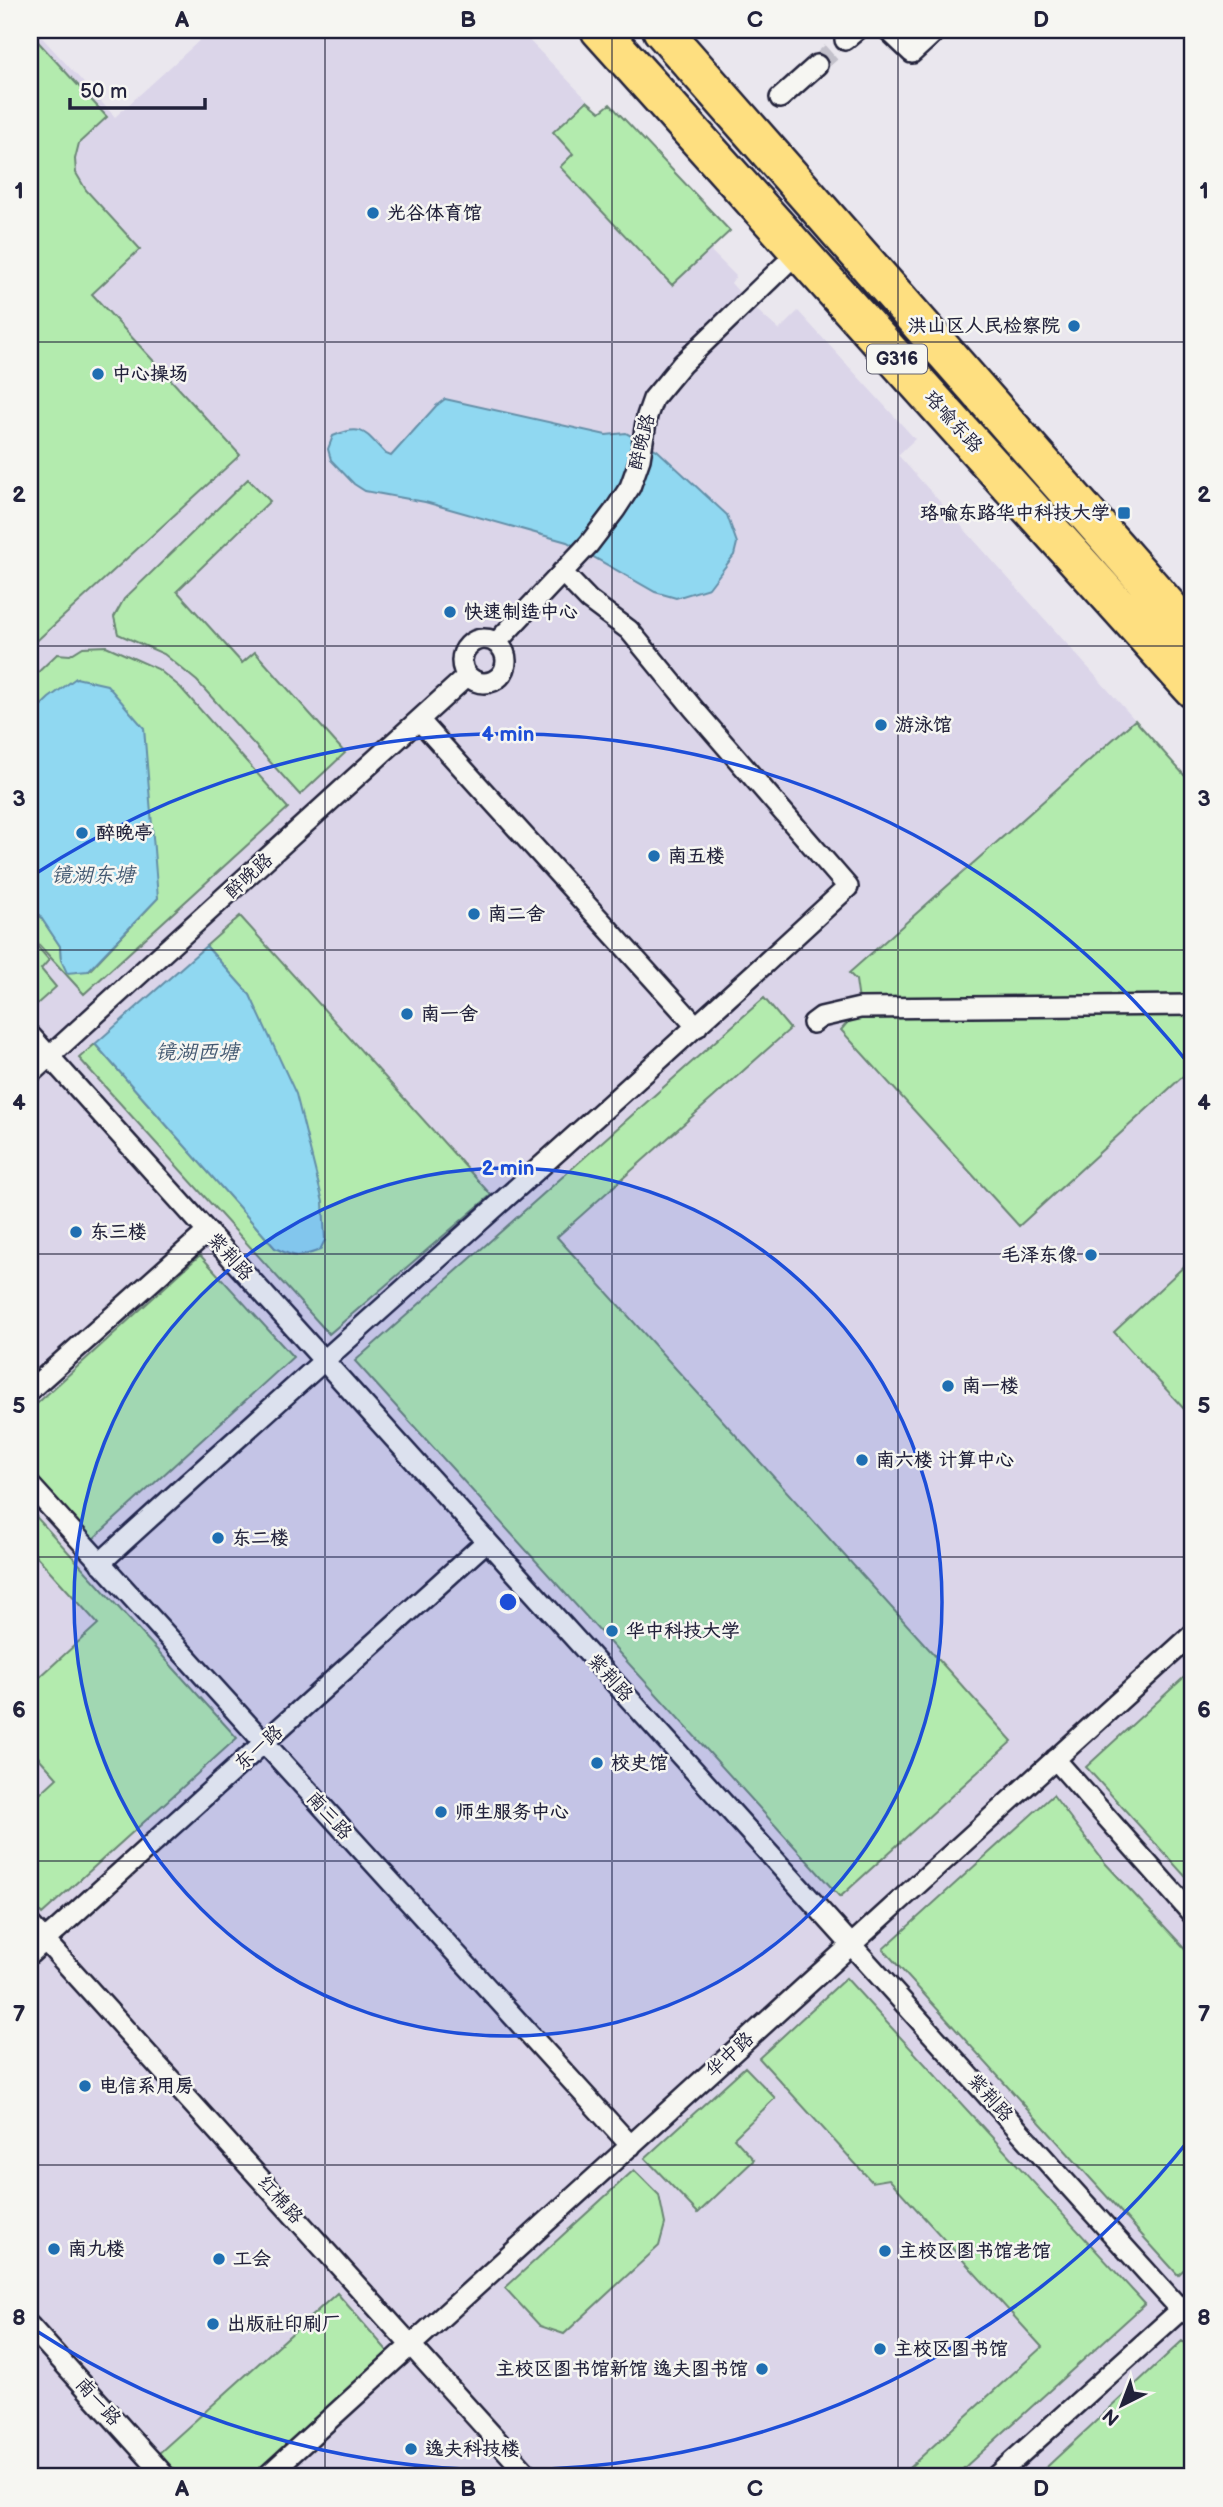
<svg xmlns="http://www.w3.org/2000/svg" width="1223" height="2507" font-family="'Balsamiq Sans','LXGW WenKai TC',sans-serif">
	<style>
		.built { fill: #dbd5e9 }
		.green { fill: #b3ebae; stroke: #6a8674; stroke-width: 2 }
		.water { fill: #90d8f1; stroke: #648fa8; stroke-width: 2 }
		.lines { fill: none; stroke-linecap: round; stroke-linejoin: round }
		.street-tunnel { stroke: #c2c0ca; stroke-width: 19; stroke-dasharray: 19 10; stroke-linecap: butt }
		.street-casing { stroke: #22223b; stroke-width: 24 }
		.highway-casing { stroke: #22223b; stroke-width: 42 }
		.street { stroke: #f6f6f2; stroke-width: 19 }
		.highway { stroke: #fedf80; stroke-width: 37 }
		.grid { fill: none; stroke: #22223b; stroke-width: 2; stroke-opacity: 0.55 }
		.ring { fill: none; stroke: #1d4ed8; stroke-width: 3.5 }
		.poi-dot { fill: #1f6fb2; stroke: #f6f6f2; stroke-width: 2.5 }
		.labels { text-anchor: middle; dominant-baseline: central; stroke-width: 5; stroke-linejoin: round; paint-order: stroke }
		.shield { fill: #f6f6f2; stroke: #626272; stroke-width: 2 }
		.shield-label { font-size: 18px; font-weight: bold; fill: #22223b }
		.poi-label { font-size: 19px; font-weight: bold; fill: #22223b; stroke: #f6f6f2; text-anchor: start }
		.street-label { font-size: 19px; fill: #22223b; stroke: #f6f6f2 }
		.water-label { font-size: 21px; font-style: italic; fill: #435972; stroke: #f6f6f2 }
		.centre { fill: #1d4ed8; stroke: #f6f6f2; stroke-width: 3.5 }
		.ring-label { font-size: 21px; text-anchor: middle; font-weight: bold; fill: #1d4ed8; stroke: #f6f6f2; stroke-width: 5; stroke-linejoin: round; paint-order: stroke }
		.neatline { fill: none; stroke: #22223b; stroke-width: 2.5 }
		.grid-label { font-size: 23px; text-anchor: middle; font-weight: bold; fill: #22223b }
	</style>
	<rect width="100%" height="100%" fill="#eae7ee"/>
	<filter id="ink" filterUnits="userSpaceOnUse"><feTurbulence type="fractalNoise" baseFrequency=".0143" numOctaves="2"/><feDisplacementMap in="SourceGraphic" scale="14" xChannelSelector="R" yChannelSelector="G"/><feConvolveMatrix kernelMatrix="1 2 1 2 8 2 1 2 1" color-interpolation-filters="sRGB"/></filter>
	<g filter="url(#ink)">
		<path class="built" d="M 30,30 L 35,30 L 115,117 L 211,30 L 519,30 L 599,112 L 610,104 L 730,231 L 711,251 L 736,276 L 731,283 L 748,302 L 779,330 L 798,311 L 915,439 L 898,455 L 1193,785 L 1193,2477 L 30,2477 Z"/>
		<path class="green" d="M 30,33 L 107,117 L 79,143 L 75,159 L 76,173 L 86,190 L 140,249 L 92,294 L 240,455 L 30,647 Z
			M 587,101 L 600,112 L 610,104 L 730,231 L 672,285 L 560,167 L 573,154 L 553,132 Z
			M 248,479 L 270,501 L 177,591 L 242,663 L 255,652 L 345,753 L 300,795 L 197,681 L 164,654 L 118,634 L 114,617 L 124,599 Z
			M 106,646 L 158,669 L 180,687 L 288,808 L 84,994 L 30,935 L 30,901 L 60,946 L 61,960 L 89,971 L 158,898 L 77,678 L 50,698 L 30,716 L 30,680 L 57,654 L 70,655 L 83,647 Z
			M 1135,720 L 1193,785 L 1193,1067 L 1019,1226 L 841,1030 L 860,1008 L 856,980 L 849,973 Z
			M 240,916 L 491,1195 L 329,1334 L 79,1058 L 95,1044 L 275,1248 L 266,1033 L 250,995 L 206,946 Z
			M 30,938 L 49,960 L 41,969 L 56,987 L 37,1004 L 30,995 Z
			M 764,998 L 790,1029 L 557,1237 L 1012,1741 L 840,1897 L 355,1361 Z
			M 200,1255 L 293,1357 L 93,1539 L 30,1469 L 30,1410 Z
			M 1193,1258 L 1193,1419 L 1114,1332 Z
			M 30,1510 L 237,1738 L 42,1914 L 30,1900 L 30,1803 L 57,1778 L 30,1748 L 30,1686 L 98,1624 L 30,1549 Z
			M 1193,1669 L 1193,1885 L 1086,1767 Z
			M 1053,1795 L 1105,1863 L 1193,1957 L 1193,2261 L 1178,2275 L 883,1949 Z
			M 846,1978 L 1145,2304 L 954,2477 L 899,2477 L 1042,2347 L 889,2179 L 872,2182 L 759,2058 Z
			M 745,2067 L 775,2098 L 734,2138 L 754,2160 L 698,2213 L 645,2158 Z
			M 634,2170 L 659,2195 L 665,2224 L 659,2246 L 564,2334 L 540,2326 L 505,2288 Z
			M 337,2293 L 390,2354 L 254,2477 L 178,2477 L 158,2454 Z
			M 1182,2341 L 1193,2348 L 1193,2477 L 1036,2477 Z"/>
		<path class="water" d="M 445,399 L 606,435 L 626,433 L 657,450 L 727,515 L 737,543 L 734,555 L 709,588 L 676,598 L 655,592 L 567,542 L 425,502 L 365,491 L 354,484 L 331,460 L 328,449 L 333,436 C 364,423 365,433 386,454 L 391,456 L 436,406 Z
			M 76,678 L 107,685 L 144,728 L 158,898 L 88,971 L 67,973 L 61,960 L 60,946 L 30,901 L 30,716 L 49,698 Z
			M 206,946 L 250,995 L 296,1094 L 323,1202 L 325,1240 L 320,1250 C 299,1258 295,1258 275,1248 L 95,1044 Z"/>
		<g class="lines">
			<path class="street-tunnel" d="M 817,65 L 845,40"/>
			<g class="street-casing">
				<path id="street" d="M 888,30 L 912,53 L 937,30
					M 845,40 L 857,30
					M 780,98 L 817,65
					M462 661a22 22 0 1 1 44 0a22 22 0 1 1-44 0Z
					M 496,643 L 589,544 L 615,510 L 630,487 L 640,459 L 647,416 L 653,399 L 682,364 L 799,251
					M 419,720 L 697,1027
					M 813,1023 L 821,1017 L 860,1008 L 1193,1005
					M 30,1035 L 1181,2310 L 1193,2317
					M 30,1074 L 467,676
					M 30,1390 L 207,1232
					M 30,1485 L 631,2146
					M 100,1563 C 348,1336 602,1116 848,887 L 693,708 L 629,630 L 589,600 L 562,572
					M 1055,1759 L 1193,1915
					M 30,1924 L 530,2477
					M 30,1954 L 487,1541
					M 30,2326 L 166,2477
					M 266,2477 L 1193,1634
					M 995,2477 L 1193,2299"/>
			</g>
			<g class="highway-casing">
				<path id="highway" d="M 600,30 L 1193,689
					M 662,30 L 1193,635"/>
			</g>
			<use href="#street" class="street"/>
			<use href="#highway" class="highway"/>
		</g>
	</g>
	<path class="grid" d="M 325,30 L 325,2477M 612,30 L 612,2477M 898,30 L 898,2477M 30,342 L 1193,342M 30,646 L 1193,646M 30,950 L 1193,950M 30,1254 L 1193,1254M 30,1557 L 1193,1557M 30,1861 L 1193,1861M 30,2165 L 1193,2165"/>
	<circle cx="508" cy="1602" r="434" fill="#1d4ed8" fill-opacity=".12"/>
	<g class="ring">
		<circle cx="508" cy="1602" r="434"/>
		<path d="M1192 2136A868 868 0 0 1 35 2330M35 874A868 868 0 0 1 1192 1068"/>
	</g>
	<g class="poi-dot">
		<circle cx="373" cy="213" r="7"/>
		<circle cx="1074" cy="326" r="7"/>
		<circle cx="98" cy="374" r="7"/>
		<rect x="1117" y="506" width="14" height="14" rx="3.5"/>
		<circle cx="450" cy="612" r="7"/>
		<circle cx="881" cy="725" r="7"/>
		<circle cx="82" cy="833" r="7"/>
		<circle cx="654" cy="856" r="7"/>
		<circle cx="474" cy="914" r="7"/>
		<circle cx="407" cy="1014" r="7"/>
		<circle cx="76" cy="1232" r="7"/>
		<circle cx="1091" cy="1255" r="7"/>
		<circle cx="948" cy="1386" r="7"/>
		<circle cx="862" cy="1460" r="7"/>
		<circle cx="218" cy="1538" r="7"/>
		<circle cx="612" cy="1631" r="7"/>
		<circle cx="597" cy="1763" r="7"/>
		<circle cx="441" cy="1812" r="7"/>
		<circle cx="85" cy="2086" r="7"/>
		<circle cx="54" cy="2249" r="7"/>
		<circle cx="885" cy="2251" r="7"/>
		<circle cx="219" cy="2259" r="7"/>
		<circle cx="213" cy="2324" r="7"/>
		<circle cx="880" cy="2349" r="7"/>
		<circle cx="762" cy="2369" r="7"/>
		<circle cx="411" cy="2449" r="7"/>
	</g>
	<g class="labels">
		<rect class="shield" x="867" y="344.5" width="60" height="29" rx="5"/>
		<g class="shield-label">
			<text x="897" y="359">G316</text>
		</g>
		<g class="poi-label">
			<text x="387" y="213">光谷体育馆</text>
			<text x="1060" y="326" text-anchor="end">洪山区人民检察院</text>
			<text x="112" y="374">中心操场</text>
			<text x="1110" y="513" text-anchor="end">珞喻东路华中科技大学</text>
			<text x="464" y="612">快速制造中心</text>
			<text x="895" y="725">游泳馆</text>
			<text x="96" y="833">醉晚亭</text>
			<text x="668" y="856">南五楼</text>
			<text x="488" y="914">南二舍</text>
			<text x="421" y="1014">南一舍</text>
			<text x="90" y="1232">东三楼</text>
			<text x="1077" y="1255" text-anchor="end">毛泽东像</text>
			<text x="962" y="1386">南一楼</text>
			<text x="876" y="1460">南六楼 计算中心</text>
			<text x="232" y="1538">东二楼</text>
			<text x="626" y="1631">华中科技大学</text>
			<text x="611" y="1763">校史馆</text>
			<text x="455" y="1812">师生服务中心</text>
			<text x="99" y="2086">电信系用房</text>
			<text x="68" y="2249">南九楼</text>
			<text x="899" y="2251">主校区图书馆老馆</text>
			<text x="233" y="2259">工会</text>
			<text x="227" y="2324">出版社印刷厂</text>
			<text x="894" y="2349">主校区图书馆</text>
			<text x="748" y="2369" text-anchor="end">主校区图书馆新馆 逸夫图书馆</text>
			<text x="425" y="2449">逸夫科技楼</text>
		</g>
		<g class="street-label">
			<text transform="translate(953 422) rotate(48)">珞喻东路</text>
			<text transform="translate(642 442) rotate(-76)">醉晚路</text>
			<text transform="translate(249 876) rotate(-42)">醉晚路</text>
			<text transform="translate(230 1257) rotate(48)">紫荆路</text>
			<text transform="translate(610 1678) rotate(48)">紫荆路</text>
			<text transform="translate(259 1748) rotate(-42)">东一路</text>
			<text transform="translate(329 1816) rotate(48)">南三路</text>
			<text transform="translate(730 2055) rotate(-42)">华中路</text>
			<text transform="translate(990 2098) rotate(48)">紫荆路</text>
			<text transform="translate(280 2200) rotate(48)">红棉路</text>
			<text transform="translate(98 2402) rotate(48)">南一路</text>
		</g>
		<g class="water-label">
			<text x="93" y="875">镜湖东塘</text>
			<text x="197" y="1052">镜湖西塘</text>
		</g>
	</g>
	<circle cx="508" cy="1602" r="10" class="centre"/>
	<g class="ring-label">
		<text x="508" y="741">4 min</text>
		<text x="508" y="1175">2 min</text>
	</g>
	<rect width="1223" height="2507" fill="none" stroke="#f6f6f2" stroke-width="77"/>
	<g transform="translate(1122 2405) rotate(222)" stroke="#f6f6f2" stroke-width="5" paint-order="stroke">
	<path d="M0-5L12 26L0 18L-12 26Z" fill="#22223b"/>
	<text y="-10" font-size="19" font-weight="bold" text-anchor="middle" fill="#22223b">N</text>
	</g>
	<path d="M70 98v10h135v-10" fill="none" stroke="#22223b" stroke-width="3.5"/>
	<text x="80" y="98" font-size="21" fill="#22223b" stroke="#f6f6f2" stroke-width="5" paint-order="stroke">50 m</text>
	<rect x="38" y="38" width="1146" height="2430" class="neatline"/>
	<g class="grid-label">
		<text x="182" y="27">A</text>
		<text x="468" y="27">B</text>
		<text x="755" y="27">C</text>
		<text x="1041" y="27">D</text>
		<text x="19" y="198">1</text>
		<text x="1204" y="198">1</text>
		<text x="19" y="502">2</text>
		<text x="1204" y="502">2</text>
		<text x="19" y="806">3</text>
		<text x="1204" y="806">3</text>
		<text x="19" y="1110">4</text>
		<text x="1204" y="1110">4</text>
		<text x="19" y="1413">5</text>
		<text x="1204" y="1413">5</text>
		<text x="19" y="1717">6</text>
		<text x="1204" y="1717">6</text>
		<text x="19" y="2021">7</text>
		<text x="1204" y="2021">7</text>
		<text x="19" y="2325">8</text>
		<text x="1204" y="2325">8</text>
		<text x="182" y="2496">A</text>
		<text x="468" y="2496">B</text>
		<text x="755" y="2496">C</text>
		<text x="1041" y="2496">D</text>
	</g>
</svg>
